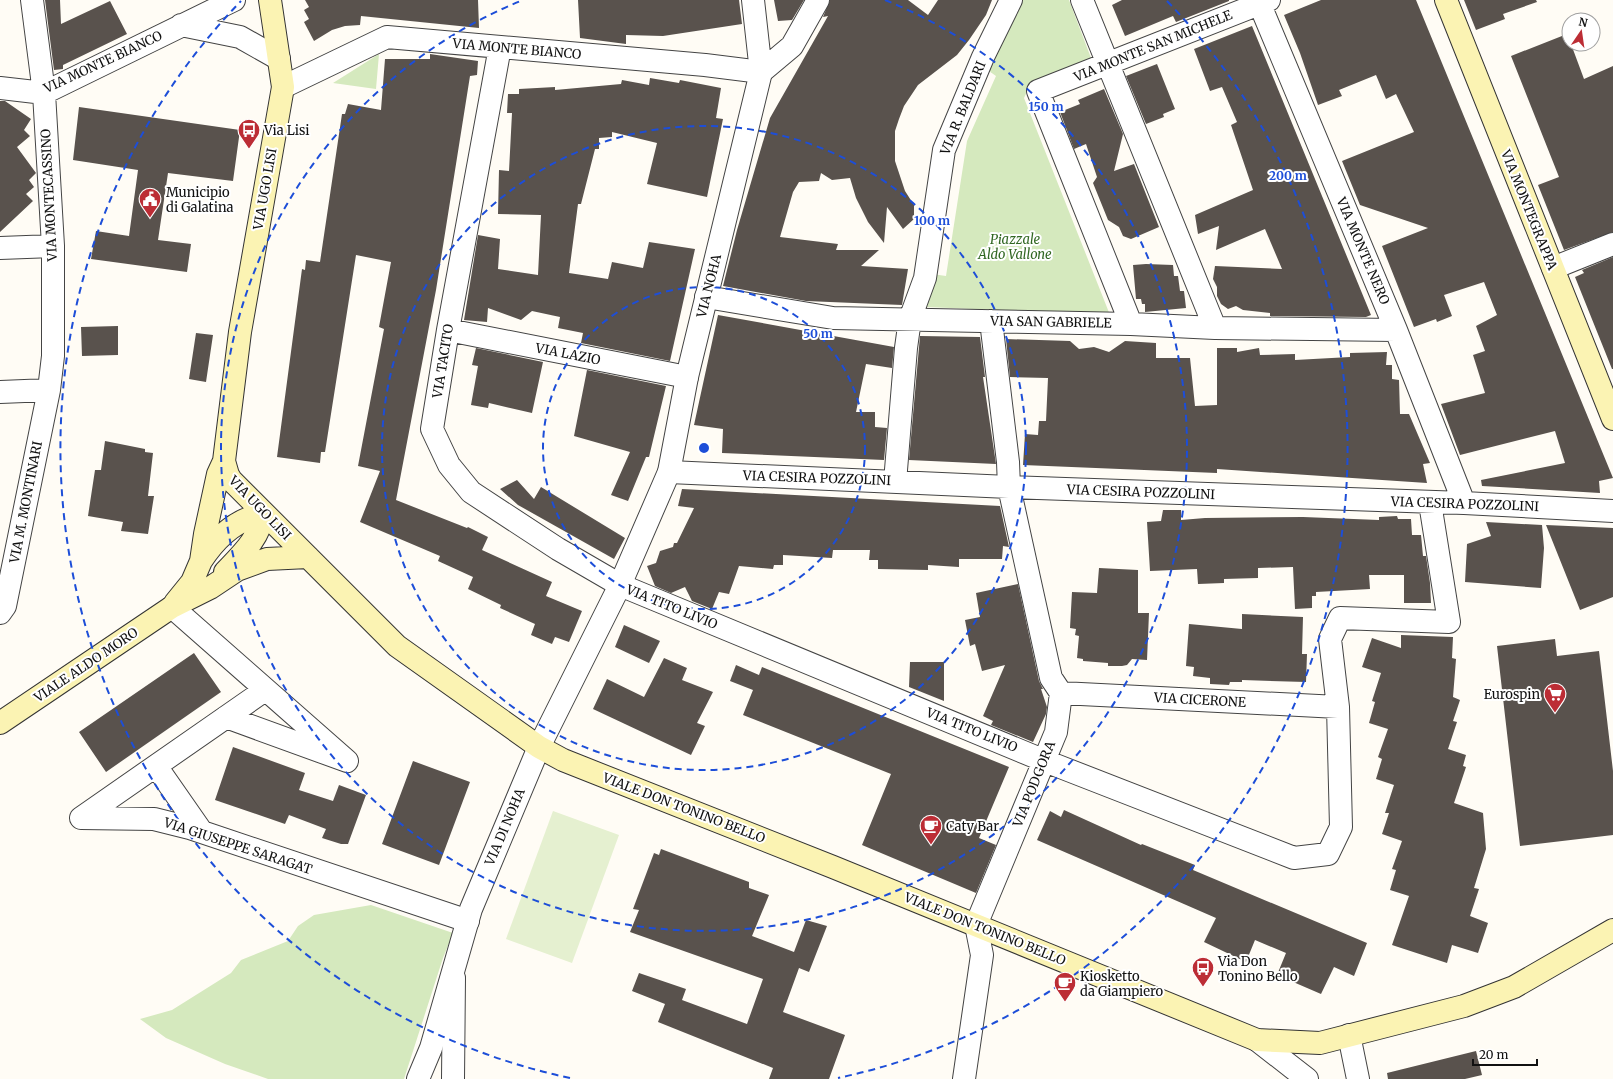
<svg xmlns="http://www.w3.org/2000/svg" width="1613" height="1079" font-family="Merriweather,serif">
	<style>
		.green { fill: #d5e9be }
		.pitch { fill: #e5f0d0 }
		.building { fill: #59524d }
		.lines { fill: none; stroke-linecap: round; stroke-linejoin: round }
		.minor-casing { stroke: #444; stroke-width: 24 }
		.tertiary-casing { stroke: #444; stroke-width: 24 }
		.secondary-casing { stroke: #333; stroke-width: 24 }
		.minor { stroke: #fff; stroke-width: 22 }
		.tertiary { stroke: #fff; stroke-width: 22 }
		.secondary { stroke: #fbf3b3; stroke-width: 22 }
		.ring { fill: none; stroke: #1d4ed8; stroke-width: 2; stroke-dasharray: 7 5 }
		.labels { text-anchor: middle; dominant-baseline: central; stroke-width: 4; stroke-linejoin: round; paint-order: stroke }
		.street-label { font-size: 13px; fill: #111; stroke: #fff }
		.poi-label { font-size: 13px; fill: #111; stroke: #fff; text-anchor: start }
		.park-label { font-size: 13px; font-style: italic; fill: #316722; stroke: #fff }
		.centre { fill: #1d4ed8; stroke: #fff; stroke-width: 2 }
		.ring-label { font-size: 12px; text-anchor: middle; font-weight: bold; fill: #1d4ed8; stroke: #fff; stroke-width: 4; stroke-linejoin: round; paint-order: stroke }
	</style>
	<rect width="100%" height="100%" fill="#fffcf5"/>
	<path class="green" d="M 1018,0 L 1069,0 L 1091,58 L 1031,83 L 1024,98 L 1110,315 L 927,307 L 932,274 L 946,276 L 967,141 L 996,76 L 986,69 Z
		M 379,54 L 376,89 L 333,83 Z
		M 371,905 L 453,933 L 443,958 L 404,1079 L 268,1079 L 225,1064 L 166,1038 L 140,1019 L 172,1010 L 231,973 L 241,960 L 288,941 L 298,926 L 314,915 Z"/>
	<path class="pitch" d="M 553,811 L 619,835 L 572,963 L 506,939 Z"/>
	<path class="building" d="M 45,0 L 60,0 L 61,24 L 110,1 L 127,34 L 63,65 L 63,69 L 54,70 Z
		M 305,0 L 478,0 L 479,28 L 361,16 L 360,25 L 345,26 L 332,30 L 314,41 L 304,22 L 309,19 L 304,10 L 309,7 Z
		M 578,0 L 739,0 L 742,24 L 663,36 L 626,35 L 626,44 L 580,38 Z
		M 774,0 L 804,0 L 792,20 L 778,21 Z
		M 830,0 L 908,0 L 928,15 L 938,0 L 992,0 L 986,15 L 969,40 L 957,55 L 918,85 L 904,106 L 899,119 L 895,131 L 895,161 L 905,191 L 914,205 L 914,219 L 903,229 L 887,207 L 884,243 L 868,222 L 856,198 L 850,178 L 832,180 L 821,173 L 819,181 L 799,182 L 793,192 L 780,237 L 838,244 L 836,250 L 879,250 L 861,266 L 908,269 L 902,305 L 806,301 L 723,286 L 737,230 L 770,118 L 828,16 L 823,17 Z
		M 1122,0 L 1229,0 L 1229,1 L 1176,22 L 1173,16 L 1125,36 L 1112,5 Z
		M 1321,0 L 1416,0 L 1613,478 L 1599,481 L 1600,493 L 1482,486 L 1481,480 L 1565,463 L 1555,431 L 1460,455 L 1441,404 L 1485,393 L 1473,355 L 1485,351 L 1476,326 L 1497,315 L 1484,282 L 1444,295 L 1452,316 L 1437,322 L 1436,319 L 1414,327 L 1382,246 L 1428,228 L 1360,205 L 1342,161 L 1414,132 L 1396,94 L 1386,99 L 1376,75 L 1339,90 L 1342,96 L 1318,105 L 1300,53 L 1284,15 Z
		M 1464,0 L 1536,0 L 1537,2 L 1503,14 L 1505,19 L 1476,30 Z
		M 1252,26 L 1371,315 L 1366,317 L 1270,316 L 1270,313 L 1243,310 L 1236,306 L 1228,309 L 1221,304 L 1217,296 L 1217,287 L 1213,279 L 1215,266 L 1282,269 L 1265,229 L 1216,250 L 1219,226 L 1198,234 L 1195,215 L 1253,190 L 1231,125 L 1237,122 L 1222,87 L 1210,91 L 1194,49 Z
		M 1567,34 L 1569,44 L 1571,44 L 1584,79 L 1613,66 L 1613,232 L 1564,250 L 1538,185 L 1559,177 L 1511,56 Z
		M 430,54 L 478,61 L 477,75 L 470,76 L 436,290 L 396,500 L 467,528 L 468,527 L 488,537 L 482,550 L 552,582 L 546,596 L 582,611 L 569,642 L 555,637 L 552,644 L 531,635 L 535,624 L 500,608 L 501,605 L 468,589 L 473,577 L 438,561 L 440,556 L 360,522 L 380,471 L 358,466 L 384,329 L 379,327 L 391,262 L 356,255 L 325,452 L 321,452 L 320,463 L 277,457 L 302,269 L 305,270 L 306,260 L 320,262 L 342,114 L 345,114 L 348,104 L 381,110 L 385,59 L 430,59 Z
		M 1157,64 L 1175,109 L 1163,114 L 1164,117 L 1146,124 L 1126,76 Z
		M 650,78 L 679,83 L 680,80 L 721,88 L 716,118 L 723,119 L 707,197 L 647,184 L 657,143 L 612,132 L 612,137 L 599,138 L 599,149 L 595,149 L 581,204 L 578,204 L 569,273 L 608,279 L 612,262 L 643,268 L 649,242 L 695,249 L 670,361 L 581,343 L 583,333 L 558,328 L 560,317 L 532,311 L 521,320 L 488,308 L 487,322 L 464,320 L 478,235 L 500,239 L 498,269 L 538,275 L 541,215 L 498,214 L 499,170 L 509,171 L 512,113 L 507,113 L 508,94 L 519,94 L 519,89 L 555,87 L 555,90 L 621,84 L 622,80 L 649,85 Z
		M 1104,89 L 1123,134 L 1114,171 L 1134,164 L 1159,227 L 1131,239 L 1123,236 L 1119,227 L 1108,220 L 1093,183 L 1097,177 L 1086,144 L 1074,149 L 1060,112 L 1080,104 L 1078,100 Z
		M 0,101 L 5,101 L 31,119 L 24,130 L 30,136 L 17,147 L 36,173 L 29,180 L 34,187 L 26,194 L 33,201 L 0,232 Z
		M 79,107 L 240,130 L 233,181 L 168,173 L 158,240 L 191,244 L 187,272 L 91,259 L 96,231 L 129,236 L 138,170 L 73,160 Z
		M 1613,257 L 1613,369 L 1612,369 L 1575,277 L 1584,273 L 1582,270 Z
		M 1146,264 L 1173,265 L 1174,276 L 1178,276 L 1180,291 L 1184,291 L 1186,308 L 1145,312 L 1145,304 L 1142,304 L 1141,299 L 1136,299 L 1133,265 Z
		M 718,315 L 894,347 L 892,368 L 866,364 L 856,412 L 875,412 L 875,427 L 887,428 L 884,460 L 722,453 L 723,429 L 694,425 Z
		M 118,326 L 118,355 L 82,356 L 81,327 Z
		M 196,333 L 213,335 L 206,382 L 189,379 Z
		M 920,336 L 980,337 L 985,377 L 983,377 L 996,464 L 909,460 Z
		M 1006,339 L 1070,341 L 1079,349 L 1094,347 L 1109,352 L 1125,341 L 1156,343 L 1156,358 L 1190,358 L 1195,406 L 1217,405 L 1217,348 L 1237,348 L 1237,352 L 1259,348 L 1260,355 L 1295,354 L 1295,360 L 1350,357 L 1350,353 L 1387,352 L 1386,365 L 1392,365 L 1392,379 L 1399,380 L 1400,414 L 1409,414 L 1430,463 L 1423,464 L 1427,483 L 1217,469 L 1217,473 L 1023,465 L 1025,434 L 1038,435 L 1039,421 L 1046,421 L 1048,378 L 1010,377 Z
		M 476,348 L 543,362 L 532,413 L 489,403 L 488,408 L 471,405 L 478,366 L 472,365 Z
		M 587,370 L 666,386 L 649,457 L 646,457 L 628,501 L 611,495 L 630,452 L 574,436 Z
		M 105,441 L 145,449 L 145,452 L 153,453 L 148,496 L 154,496 L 148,534 L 121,531 L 123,522 L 88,516 L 95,470 L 101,470 Z
		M 517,480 L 534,499 L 541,487 L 625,538 L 614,559 L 518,505 L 500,489 Z
		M 682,489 L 1000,506 L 1009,547 L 1003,546 L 1002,559 L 959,559 L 959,567 L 928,565 L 928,570 L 878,569 L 878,560 L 869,560 L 870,550 L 833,550 L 832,558 L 783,555 L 783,565 L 774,565 L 773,569 L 739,566 L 729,594 L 719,592 L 712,609 L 692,601 L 685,587 L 671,593 L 655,586 L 647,566 L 656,563 L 660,551 L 673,547 L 674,543 L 677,543 L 694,508 L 678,506 Z
		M 1163,510 L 1181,510 L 1181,520 L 1205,518 L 1303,517 L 1379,520 L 1379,517 L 1397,516 L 1398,519 L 1411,519 L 1412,535 L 1421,535 L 1423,556 L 1426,556 L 1430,583 L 1431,603 L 1404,603 L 1404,575 L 1369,575 L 1370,589 L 1316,592 L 1316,596 L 1312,596 L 1312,608 L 1295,609 L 1293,567 L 1258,568 L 1258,578 L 1224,579 L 1224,583 L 1198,584 L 1197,569 L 1150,571 L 1147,522 L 1161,521 Z
		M 1486,522 L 1542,525 L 1544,548 L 1541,588 L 1465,582 L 1467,544 L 1491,536 Z
		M 1546,525 L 1613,528 L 1613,597 L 1580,610 Z
		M 1099,568 L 1138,570 L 1138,613 L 1149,613 L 1147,660 L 1132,659 L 1127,665 L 1122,666 L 1108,666 L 1108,663 L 1083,661 L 1083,659 L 1077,658 L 1079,636 L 1075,635 L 1076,629 L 1070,628 L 1072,592 L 1097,593 Z
		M 1018,584 L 1039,681 L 1043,689 L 1041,689 L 1047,707 L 1046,714 L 1033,742 L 991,725 L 993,721 L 983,716 L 1005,665 L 982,671 L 975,644 L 970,646 L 965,620 L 980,617 L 976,593 Z
		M 1242,614 L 1303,617 L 1302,654 L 1307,654 L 1306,682 L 1242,680 L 1242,682 L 1230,682 L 1229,685 L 1210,684 L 1210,678 L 1193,676 L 1194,667 L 1186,666 L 1189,624 L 1242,629 Z
		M 624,625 L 660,641 L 649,663 L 615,647 Z
		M 1401,635 L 1453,637 L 1452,658 L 1456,659 L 1453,697 L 1460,700 L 1453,721 L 1457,722 L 1448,749 L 1466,755 L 1463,766 L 1466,767 L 1454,803 L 1483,813 L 1486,849 L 1474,888 L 1479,889 L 1470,916 L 1488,923 L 1478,953 L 1452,945 L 1447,963 L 1392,945 L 1409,896 L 1390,890 L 1396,870 L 1392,869 L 1402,841 L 1382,834 L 1389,813 L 1385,813 L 1394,785 L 1376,779 L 1382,759 L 1378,757 L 1388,729 L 1369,723 L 1375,702 L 1372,701 L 1381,673 L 1362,667 L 1372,638 L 1401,648 Z
		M 1555,639 L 1557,656 L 1599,651 L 1613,771 L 1613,835 L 1520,846 L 1497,646 Z
		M 194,653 L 221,692 L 106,772 L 79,732 Z
		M 664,658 L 687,668 L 682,680 L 713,692 L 697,723 L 705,726 L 691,755 L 593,709 L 607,679 L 644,697 Z
		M 910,662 L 944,662 L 944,701 L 909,687 Z
		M 736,665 L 759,675 L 762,667 L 1009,767 L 979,838 L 996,845 L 976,893 L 862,845 L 891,774 L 743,715 L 753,690 L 730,681 Z
		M 233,747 L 305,773 L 299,790 L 333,801 L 339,785 L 366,795 L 348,844 L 341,844 L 322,838 L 326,829 L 289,815 L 285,824 L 215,800 Z
		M 413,761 L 470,782 L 439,865 L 382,844 Z
		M 1064,810 L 1141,845 L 1142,844 L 1195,865 L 1193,870 L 1367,943 L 1354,976 L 1334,967 L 1321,994 L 1277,975 L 1286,953 L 1255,940 L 1246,962 L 1204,942 L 1216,918 L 1037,840 L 1050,811 L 1061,817 Z
		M 661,849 L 749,882 L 749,888 L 769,895 L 752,936 L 794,952 L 806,920 L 827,926 L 809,972 L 799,968 L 783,1012 L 845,1035 L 829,1079 L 769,1079 L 773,1068 L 658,1022 L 665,1004 L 632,991 L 639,973 L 686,989 L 682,1000 L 747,1024 L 763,979 L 630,932 L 639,910 L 633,909 L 654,853 L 659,855 Z
		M 1476,1051 L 1482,1075 L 1465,1079 L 1388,1079 L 1387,1073 Z"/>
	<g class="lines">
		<g class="minor-casing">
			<path id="minor" d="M 753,0 L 761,72
				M 1082,0 L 1215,328
				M 1258,0 L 1396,330 L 1464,503
				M 181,25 L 240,37 L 279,59
				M 500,47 L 448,330 L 432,429 L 449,465 L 471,492 L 558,549 L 620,585 L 1045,761 L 1294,858 L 1328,854 L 1341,827 L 1338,707 L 1330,639 L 1340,618 L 1449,622 L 1430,503
				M 761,72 L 792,46 L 818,0
				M 283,87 L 387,37 L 705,65 L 761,72
				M 0,88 L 44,93 L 234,0
				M 0,248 L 53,246
				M 1553,268 L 1613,244
				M 706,297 L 833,318 L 1131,324 L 1215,328 L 1396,330
				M 1131,324 L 1038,91 L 1269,0
				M 448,330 L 687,377
				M 0,392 L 49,390
				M 669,472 L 1009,487 L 1464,503 L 1613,511
				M 895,482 L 906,348 L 910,319 L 925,278 L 944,150 L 983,57 L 1011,0
				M 172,607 L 347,761 L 226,717
				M 0,613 L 5,606 L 49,390 L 53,356 L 53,246 L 44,93 L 32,0
				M 265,690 L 81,818 L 154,819 L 190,828 L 468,921
				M 1061,693 L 1338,707
				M 156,766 L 202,832
				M 1349,1035 L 1358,1079
				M 1257,1040 L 1307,1079
				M 453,1079 L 454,978
				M 964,1079 L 982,955 L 976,925 L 1056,732 L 1061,693 L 1051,678 L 1009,487 L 1008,462 L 991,321"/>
		</g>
		<g class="tertiary-casing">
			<path id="tertiary" d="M 418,1079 L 431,1048 L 471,909 L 539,747 L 620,585 L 669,472 L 687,377 L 761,72"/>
		</g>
		<g class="secondary-casing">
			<path id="secondary" d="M 270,0 L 283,87 L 240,332 L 224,461 L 228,475 L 231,480 L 397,646 L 539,747 L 563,760 L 833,867 L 1257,1040 L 1320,1043 L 1464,1006 L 1514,987 L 1613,930
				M 1446,0 L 1613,419
				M 201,561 C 216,538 236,519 263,514 C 260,538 241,555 225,572
				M 175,603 L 192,582 L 201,561 L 205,534 L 218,474 L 224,461
				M 0,723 L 172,607 L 210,588 L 237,570 L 267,559 L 308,557"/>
		</g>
		<use href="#minor" class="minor"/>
		<use href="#tertiary" class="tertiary"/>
		<use href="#secondary" class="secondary"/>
	</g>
	<g class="ring">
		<circle cx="704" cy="448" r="161"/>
		<circle cx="704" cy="448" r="322"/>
		<path d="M885 0A483 483 0 1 1 523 0"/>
		<path d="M570 1078A644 644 0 0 1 241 1M1167 1A644 644 0 0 1 838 1078"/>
	</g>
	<defs>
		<g id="bus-pin" transform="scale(1.15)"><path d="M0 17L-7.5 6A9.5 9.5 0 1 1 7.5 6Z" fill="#bc2d35" stroke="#fff"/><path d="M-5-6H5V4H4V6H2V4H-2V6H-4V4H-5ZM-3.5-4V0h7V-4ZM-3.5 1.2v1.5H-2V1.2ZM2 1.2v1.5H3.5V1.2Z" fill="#fff"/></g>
		<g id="civic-pin" transform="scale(1.15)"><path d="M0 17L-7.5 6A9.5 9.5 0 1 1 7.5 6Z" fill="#bc2d35" stroke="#fff"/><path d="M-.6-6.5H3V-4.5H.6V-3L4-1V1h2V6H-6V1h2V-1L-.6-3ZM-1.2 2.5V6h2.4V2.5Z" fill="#fff"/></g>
		<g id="supermarket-pin" transform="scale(1.15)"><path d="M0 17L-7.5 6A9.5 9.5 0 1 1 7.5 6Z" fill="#bc2d35" stroke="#fff"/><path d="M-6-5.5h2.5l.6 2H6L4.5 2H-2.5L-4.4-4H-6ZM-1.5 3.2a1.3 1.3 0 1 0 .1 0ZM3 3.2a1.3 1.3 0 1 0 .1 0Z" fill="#fff"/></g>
		<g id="cafe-pin" transform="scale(1.15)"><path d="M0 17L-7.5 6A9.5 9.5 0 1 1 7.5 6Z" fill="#bc2d35" stroke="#fff"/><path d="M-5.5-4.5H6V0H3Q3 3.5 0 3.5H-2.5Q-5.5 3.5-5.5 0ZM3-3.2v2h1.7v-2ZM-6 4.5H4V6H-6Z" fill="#fff"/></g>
	</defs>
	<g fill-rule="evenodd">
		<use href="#bus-pin" x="249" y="130"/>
		<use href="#civic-pin" x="150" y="199"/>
		<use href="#supermarket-pin" x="1555" y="694"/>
		<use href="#cafe-pin" x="931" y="826"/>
		<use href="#bus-pin" x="1203" y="968"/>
		<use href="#cafe-pin" x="1065" y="983"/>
	</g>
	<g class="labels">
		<g class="street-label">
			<text transform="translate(1153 46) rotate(-22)">VIA MONTE SAN MICHELE</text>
			<text transform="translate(517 49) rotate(5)">VIA MONTE BIANCO</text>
			<text transform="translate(103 62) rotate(-25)">VIA MONTE BIANCO</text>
			<text transform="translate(963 108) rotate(-68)">VIA R. BALDARI</text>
			<text transform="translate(265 189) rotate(-80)">VIA UGO LISI</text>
			<text transform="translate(49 195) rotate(-93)">VIA MONTECASSINO</text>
			<text transform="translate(1529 210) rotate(68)">VIA MONTEGRAPPA</text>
			<text transform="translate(1363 251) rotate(67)">VIA MONTE NERO</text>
			<text transform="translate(709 286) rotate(-76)">VIA NOHA</text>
			<text transform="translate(1051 322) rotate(1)">VIA SAN GABRIELE</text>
			<text transform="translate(568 354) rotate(11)">VIA LAZIO</text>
			<text transform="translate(443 361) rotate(-81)">VIA TACITO</text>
			<text transform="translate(817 478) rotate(2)">VIA CESIRA POZZOLINI</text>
			<text transform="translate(1141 492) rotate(2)">VIA CESIRA POZZOLINI</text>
			<text transform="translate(26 502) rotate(-79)">VIA M. MONTINARI</text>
			<text transform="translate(1465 504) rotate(2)">VIA CESIRA POZZOLINI</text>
			<text transform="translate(260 508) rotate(46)">VIA UGO LISI</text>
			<text transform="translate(672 607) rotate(22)">VIA TITO LIVIO</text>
			<text transform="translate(86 665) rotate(-34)">VIALE ALDO MORO</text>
			<text transform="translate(1200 700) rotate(3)">VIA CICERONE</text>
			<text transform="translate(972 730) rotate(22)">VIA TITO LIVIO</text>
			<text transform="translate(1034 784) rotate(-68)">VIA PODGORA</text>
			<text transform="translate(684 808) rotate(21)">VIALE DON TONINO BELLO</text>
			<text transform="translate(505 827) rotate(-67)">VIA DI NOHA</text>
			<text transform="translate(238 846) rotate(18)">VIA GIUSEPPE SARAGAT</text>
			<text transform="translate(985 929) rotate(22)">VIALE DON TONINO BELLO</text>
		</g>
		<g class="poi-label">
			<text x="264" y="130">Via Lisi</text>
			<text x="166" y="192">Municipio<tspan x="166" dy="15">di Galatina</tspan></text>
			<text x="1540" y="694" text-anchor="end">Eurospin</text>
			<text x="946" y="826">Caty Bar</text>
			<text x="1218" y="961">Via Don<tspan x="1218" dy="15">Tonino Bello</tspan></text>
			<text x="1080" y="976">Kiosketto<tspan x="1080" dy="15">da Giampiero</tspan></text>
		</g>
		<g class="park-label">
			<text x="1015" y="239">Piazzale<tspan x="1015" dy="15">Aldo Vallone</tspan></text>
		</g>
	</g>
	<circle cx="704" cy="448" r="6" class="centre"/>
	<g class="ring-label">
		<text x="1046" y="111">150 m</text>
		<text x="1288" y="180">200 m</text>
		<text x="932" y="225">100 m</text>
		<text x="818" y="338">50 m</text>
	</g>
	<g transform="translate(1581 32) rotate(13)"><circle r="19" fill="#ffffff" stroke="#a0a0a0"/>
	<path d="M0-3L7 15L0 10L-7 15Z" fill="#bc2d35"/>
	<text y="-6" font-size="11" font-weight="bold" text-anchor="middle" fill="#111111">N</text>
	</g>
	<path d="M1473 1059v6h64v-6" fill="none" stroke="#111111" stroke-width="2"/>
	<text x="1479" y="1059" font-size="12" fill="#111111" stroke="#ffffff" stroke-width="3" paint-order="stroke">20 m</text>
</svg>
